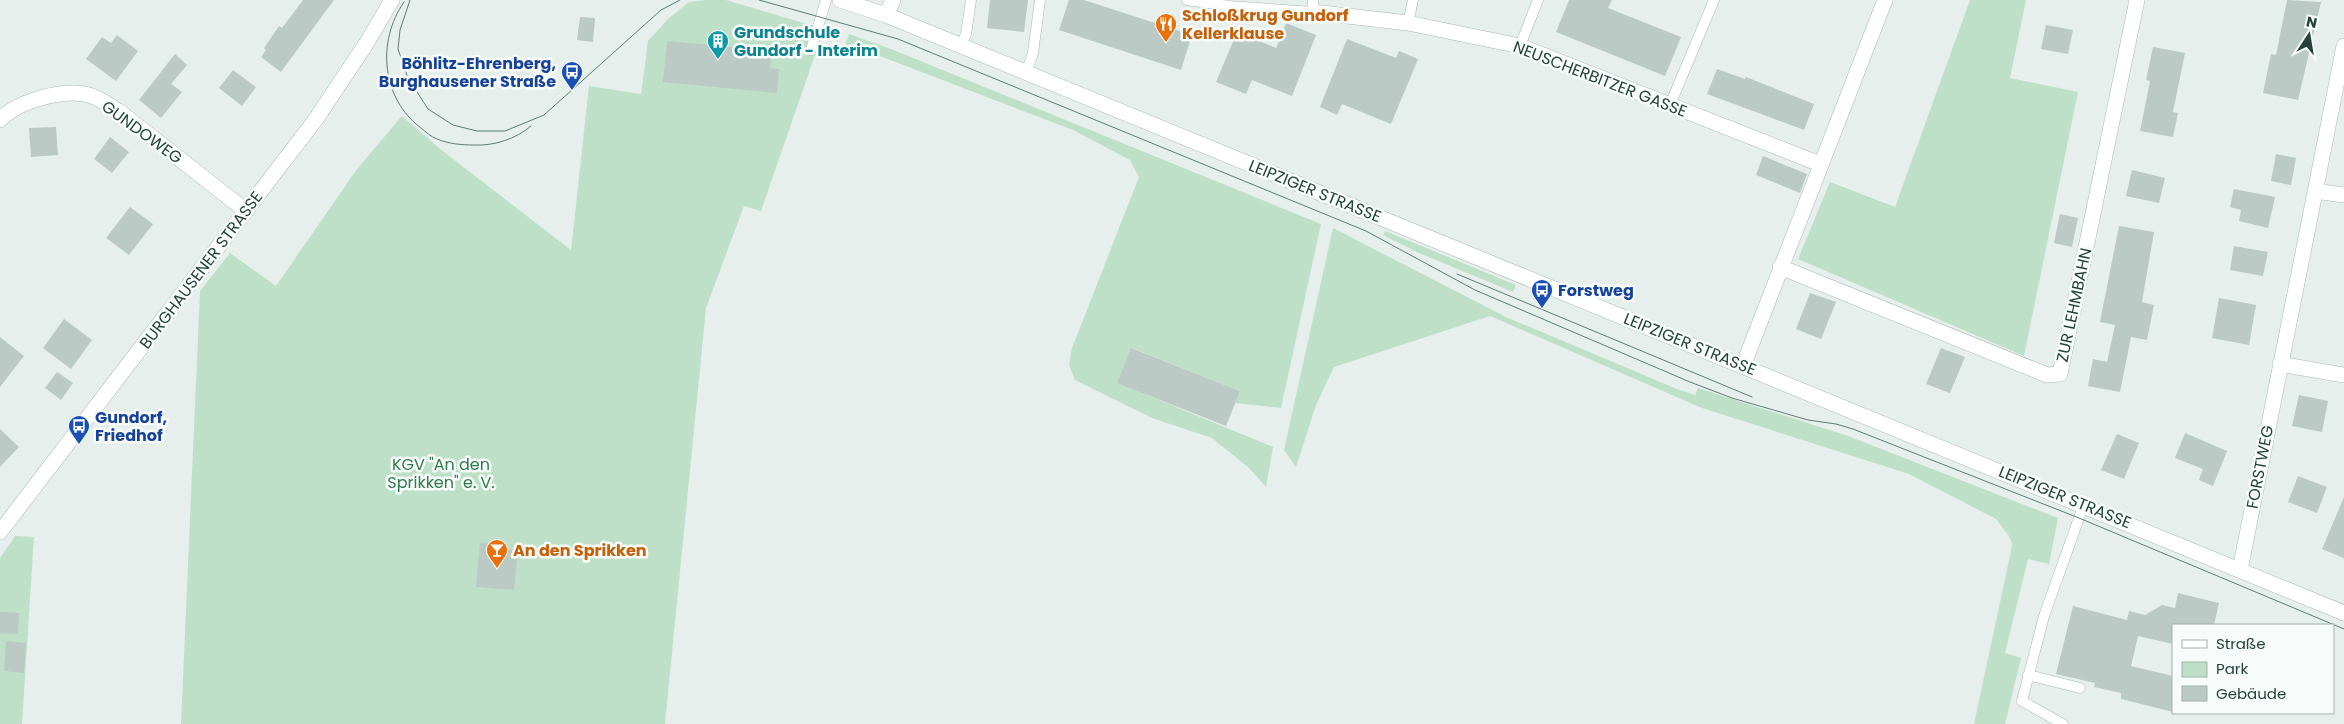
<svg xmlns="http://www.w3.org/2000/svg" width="2344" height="724" font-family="Poppins,sans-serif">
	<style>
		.green { fill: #bfe0c8 }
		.building { fill: #bbcac4 }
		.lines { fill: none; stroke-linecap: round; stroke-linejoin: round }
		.service-casing { stroke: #a8b8b2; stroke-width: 11 }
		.minor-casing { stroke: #a8b8b2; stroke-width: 16 }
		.tertiary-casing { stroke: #a8b8b2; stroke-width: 16 }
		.service { stroke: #fff; stroke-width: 10 }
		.minor { stroke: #fff; stroke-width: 15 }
		.tertiary { stroke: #fff; stroke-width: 15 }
		.tram { stroke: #5f7d75; stroke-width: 1 }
		.labels { text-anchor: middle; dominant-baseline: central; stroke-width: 5; stroke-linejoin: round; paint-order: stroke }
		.food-label { font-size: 16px; font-weight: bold; fill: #c56008; stroke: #f7fbf9; text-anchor: start }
		.culture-label { font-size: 16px; font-weight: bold; fill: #0d838f; stroke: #f7fbf9; text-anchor: start }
		.transit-label { font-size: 16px; font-weight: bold; fill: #164399; stroke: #f7fbf9; text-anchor: start }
		.street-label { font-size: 16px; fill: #24423a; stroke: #f7fbf9 }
		.park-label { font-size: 16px; fill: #2d7a4b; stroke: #f7fbf9 }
	</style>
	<rect width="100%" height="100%" fill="#e6efeb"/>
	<path class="green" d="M 707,0 L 726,0 L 824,29 L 761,211 L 744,206 L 706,308 L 665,724 L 181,724 L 200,291 L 230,253 L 276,286 L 357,169 L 402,116 L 444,152 L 571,250 L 589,86 L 641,94 L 648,41 L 669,18 L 689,2 Z
		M 1970,0 L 2026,0 L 2010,78 L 2078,92 L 2024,356 L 1798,259 L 1830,182 L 1895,207 Z
		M 849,34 L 891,49 L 1321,224 L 1281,408 L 1235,403 L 1240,391 L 1132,348 L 1118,383 L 1273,447 L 1266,487 L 1249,468 L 1212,438 L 1152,418 L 1075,380 L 1069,365 L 1072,348 L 1139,177 L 1130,160 L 1073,130 L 867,51 L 844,49 Z
		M 1333,228 L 1506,317 L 1677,389 L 1695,395 L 1698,388 L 1848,436 L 2058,518 L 2049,564 L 2028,559 L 2005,653 L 2021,658 L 2005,724 L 1974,724 L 2011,551 L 2012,543 L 2009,536 L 1996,519 L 1909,474 L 1702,408 L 1490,316 L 1334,367 L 1316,405 L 1296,467 L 1284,450 Z
		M 1385,231 L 1516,285 L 1513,292 L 1419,253 L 1383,235 Z
		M 15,536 L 34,537 L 22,724 L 0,724 L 0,558 Z"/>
	<path class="building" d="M 303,0 L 334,0 L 281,72 L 261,57 L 266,50 L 264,48 L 279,26 L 282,28 Z
		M 990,0 L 1028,0 L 1024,32 L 987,28 Z
		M 1069,0 L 1084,0 L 1192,35 L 1181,70 L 1059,30 Z
		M 1569,0 L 1612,0 L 1608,8 L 1681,37 L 1665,76 L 1556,32 Z
		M 2287,0 L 2321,2 L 2298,100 L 2263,93 L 2271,54 L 2276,55 Z
		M 580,17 L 595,18 L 593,42 L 577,40 Z
		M 1286,23 L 1316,35 L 1292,96 L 1252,80 L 1246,94 L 1216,82 L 1237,32 L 1276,48 Z
		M 2046,25 L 2073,30 L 2068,54 L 2041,49 Z
		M 117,35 L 138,51 L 116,81 L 86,59 L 102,37 L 111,43 Z
		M 1347,39 L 1396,58 L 1399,51 L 1418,59 L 1391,124 L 1342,104 L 1337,115 L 1320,107 Z
		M 667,41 L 771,51 L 770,68 L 779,69 L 777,93 L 663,82 Z
		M 2153,47 L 2185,53 L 2173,112 L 2178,113 L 2173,137 L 2140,131 L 2150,81 L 2146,80 Z
		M 175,54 L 187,65 L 171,84 L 182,92 L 161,118 L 139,100 Z
		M 1717,69 L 1745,79 L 1746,77 L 1814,104 L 1804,130 L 1707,94 Z
		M 233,70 L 256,87 L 242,106 L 219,88 Z
		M 56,127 L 58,155 L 31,157 L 29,128 Z
		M 110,137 L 129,152 L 112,173 L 94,159 Z
		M 2276,154 L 2296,158 L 2291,185 L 2271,181 Z
		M 1763,156 L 1807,174 L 1800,193 L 1756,175 Z
		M 2132,170 L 2165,178 L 2159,203 L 2126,196 Z
		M 2234,189 L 2275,197 L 2268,228 L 2239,221 L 2241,210 L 2230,207 Z
		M 130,207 L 153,224 L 129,255 L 106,238 Z
		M 2060,214 L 2078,218 L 2072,247 L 2054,243 Z
		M 2119,226 L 2154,232 L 2142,302 L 2154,305 L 2147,340 L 2131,337 L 2120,392 L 2088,386 L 2093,359 L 2107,362 L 2115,325 L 2100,322 Z
		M 2234,246 L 2268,252 L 2263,276 L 2230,270 Z
		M 1810,293 L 1836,302 L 1821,339 L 1796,329 Z
		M 2219,298 L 2256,305 L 2249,345 L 2212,338 Z
		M 64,319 L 92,340 L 71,369 L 43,348 Z
		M 0,337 L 24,356 L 0,387 Z
		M 1131,348 L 1240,391 L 1226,426 L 1117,383 Z
		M 1941,348 L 1965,357 L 1950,393 L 1926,384 Z
		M 57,372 L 73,383 L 61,400 L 45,388 Z
		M 2299,395 L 2328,401 L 2322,432 L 2292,426 Z
		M 0,429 L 19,447 L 0,467 Z
		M 2185,433 L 2227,451 L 2213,486 L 2199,480 L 2203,469 L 2175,458 Z
		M 2117,434 L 2139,443 L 2124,479 L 2101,470 Z
		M 2298,476 L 2327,487 L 2317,513 L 2288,502 Z
		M 2344,497 L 2344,558 L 2322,549 Z
		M 480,543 L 498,544 L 498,549 L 518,550 L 514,590 L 476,587 Z
		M 2178,593 L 2219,603 L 2214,625 L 2173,625 L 2173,644 L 2138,636 L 2131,666 L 2173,676 L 2173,712 L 2121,699 L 2121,693 L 2094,687 L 2095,683 L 2056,674 L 2073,606 L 2127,620 L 2129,611 L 2145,615 L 2162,605 L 2175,608 Z
		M 0,612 L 19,613 L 18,634 L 0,633 Z
		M 6,641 L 26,643 L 24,673 L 4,671 Z"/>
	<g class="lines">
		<g class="service-casing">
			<path id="service" d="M 1187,0 L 1229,6 L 1313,12 L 1313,0
				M 1408,23 L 1413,0
				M 1520,46 L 1538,0
				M 960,47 L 966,34 L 971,0
				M 811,50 L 826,0
				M 1026,73 L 1033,53 L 1040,0
				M 1670,105 L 1714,0
				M 2028,675 L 2080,688
				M 2063,724 L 2022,701 L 2044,616 L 2084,504"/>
		</g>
		<g class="minor-casing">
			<path id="minor" d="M 1313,12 L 1408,23 L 1520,46 L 1820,164
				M 886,15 L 893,0
				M 0,120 C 17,101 64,88 89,95 C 100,98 110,106 120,112 L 246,211
				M 2315,191 L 2344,195
				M 1780,267 L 2047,375 L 2060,374 L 2137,0
				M 2280,364 L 2344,375
				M 1743,366 L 1885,0
				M 2240,570 L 2344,46"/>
		</g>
		<g class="tertiary-casing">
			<path id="tertiary" d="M 840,0 L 886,15 L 2344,613
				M 0,532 L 316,119 L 366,44 L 392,0"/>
		</g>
		<use href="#service" class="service"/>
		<use href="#minor" class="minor"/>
		<use href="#tertiary" class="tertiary"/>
		<path class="tram" d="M 410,0 L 400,30 L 398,49 L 408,78 L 428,109 L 453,125 L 477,131 L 505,131 L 544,115 L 661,10 L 680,0
			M 759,0 L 898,39 L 1366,231 L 1475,290 L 1690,382 L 1732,398 L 1808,420 L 1836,424 L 1853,429 L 2079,518 L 2344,629
			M 404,2 C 376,42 382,99 421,128 C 426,132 431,137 437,139 C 449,144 462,145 474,145 C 494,146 516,139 531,126
			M 1457,274 L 1752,397"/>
	</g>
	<defs>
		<g id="restaurant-pin" transform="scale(1.125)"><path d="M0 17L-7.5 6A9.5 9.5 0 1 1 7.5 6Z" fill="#e8710a" stroke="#f7fbf9"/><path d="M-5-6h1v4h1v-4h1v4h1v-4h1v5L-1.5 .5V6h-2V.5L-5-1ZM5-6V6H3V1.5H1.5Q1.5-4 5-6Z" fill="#fff"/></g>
		<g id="building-pin" transform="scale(1.125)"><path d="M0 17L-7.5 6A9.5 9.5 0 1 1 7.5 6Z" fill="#0f9aa8" stroke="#f7fbf9"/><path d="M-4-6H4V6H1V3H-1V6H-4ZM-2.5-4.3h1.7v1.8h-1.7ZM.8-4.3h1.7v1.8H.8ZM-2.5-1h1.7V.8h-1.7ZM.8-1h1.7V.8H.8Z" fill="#fff"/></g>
		<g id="bus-pin" transform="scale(1.125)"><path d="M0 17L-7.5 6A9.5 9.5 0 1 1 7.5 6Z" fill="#1a4fb4" stroke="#f7fbf9"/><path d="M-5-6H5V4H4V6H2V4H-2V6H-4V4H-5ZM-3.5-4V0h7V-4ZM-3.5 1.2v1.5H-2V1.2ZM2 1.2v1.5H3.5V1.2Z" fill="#fff"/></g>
		<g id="bar-pin" transform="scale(1.125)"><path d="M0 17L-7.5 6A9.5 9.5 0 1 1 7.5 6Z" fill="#e8710a" stroke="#f7fbf9"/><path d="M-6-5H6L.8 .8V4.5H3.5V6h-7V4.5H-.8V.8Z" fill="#fff"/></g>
	</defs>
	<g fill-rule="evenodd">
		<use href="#restaurant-pin" x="1166" y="24"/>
		<use href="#building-pin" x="718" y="41"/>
		<use href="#bus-pin" x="572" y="72"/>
		<use href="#bus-pin" x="1542" y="290"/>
		<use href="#bus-pin" x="79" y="426"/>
		<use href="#bar-pin" x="497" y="550"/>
	</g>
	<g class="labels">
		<g class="food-label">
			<text x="1182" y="15">Schloßkrug Gundorf<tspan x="1182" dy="18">Kellerklause</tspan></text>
			<text x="513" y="550">An den Sprikken</text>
		</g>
		<g class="culture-label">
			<text x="734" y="32">Grundschule<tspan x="734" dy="18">Gundorf - Interim</tspan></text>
		</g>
		<g class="transit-label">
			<text x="556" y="63" text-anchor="end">Böhlitz-Ehrenberg,<tspan x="556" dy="18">Burghausener Straße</tspan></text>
			<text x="1558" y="290">Forstweg</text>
			<text x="95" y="417">Gundorf,<tspan x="95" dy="18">Friedhof</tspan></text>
		</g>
		<g class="street-label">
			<text transform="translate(1600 79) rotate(21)">NEUSCHERBITZER GASSE</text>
			<text transform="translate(142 132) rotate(36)">GUNDOWEG</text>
			<text transform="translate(1315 191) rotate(22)">LEIPZIGER STRASSE</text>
			<text transform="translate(201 270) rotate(-53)">BURGHAUSENER STRASSE</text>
			<text transform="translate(2074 305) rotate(-78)">ZUR LEHMBAHN</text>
			<text transform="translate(1690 344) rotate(22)">LEIPZIGER STRASSE</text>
			<text transform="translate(2260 467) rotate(-79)">FORSTWEG</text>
			<text transform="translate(2065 497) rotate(22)">LEIPZIGER STRASSE</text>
		</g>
		<g class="park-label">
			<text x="441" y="464">KGV "An den<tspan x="441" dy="18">Sprikken" e. V.</tspan></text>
		</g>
	</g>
	<rect x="2172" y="624" width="162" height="90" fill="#f7fbf9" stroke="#a3b1ad"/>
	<rect x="2182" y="640" width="25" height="8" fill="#ffffff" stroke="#a3b1ad"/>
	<text x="2216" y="649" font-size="15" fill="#24423a">Straße</text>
	<rect x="2182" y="662" width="25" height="15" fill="#bfe0c8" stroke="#a3b1ad"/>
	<text x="2216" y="674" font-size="15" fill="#24423a">Park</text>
	<rect x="2182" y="686" width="25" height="15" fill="#bbcac4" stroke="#a3b1ad"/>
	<text x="2216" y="699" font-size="15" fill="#24423a">Gebäude</text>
	<g transform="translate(2309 35) rotate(12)" stroke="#f7fbf9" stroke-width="4" paint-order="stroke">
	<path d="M0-4L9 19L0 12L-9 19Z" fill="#24423a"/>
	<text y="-8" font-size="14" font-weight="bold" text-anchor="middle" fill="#24423a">N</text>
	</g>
</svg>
